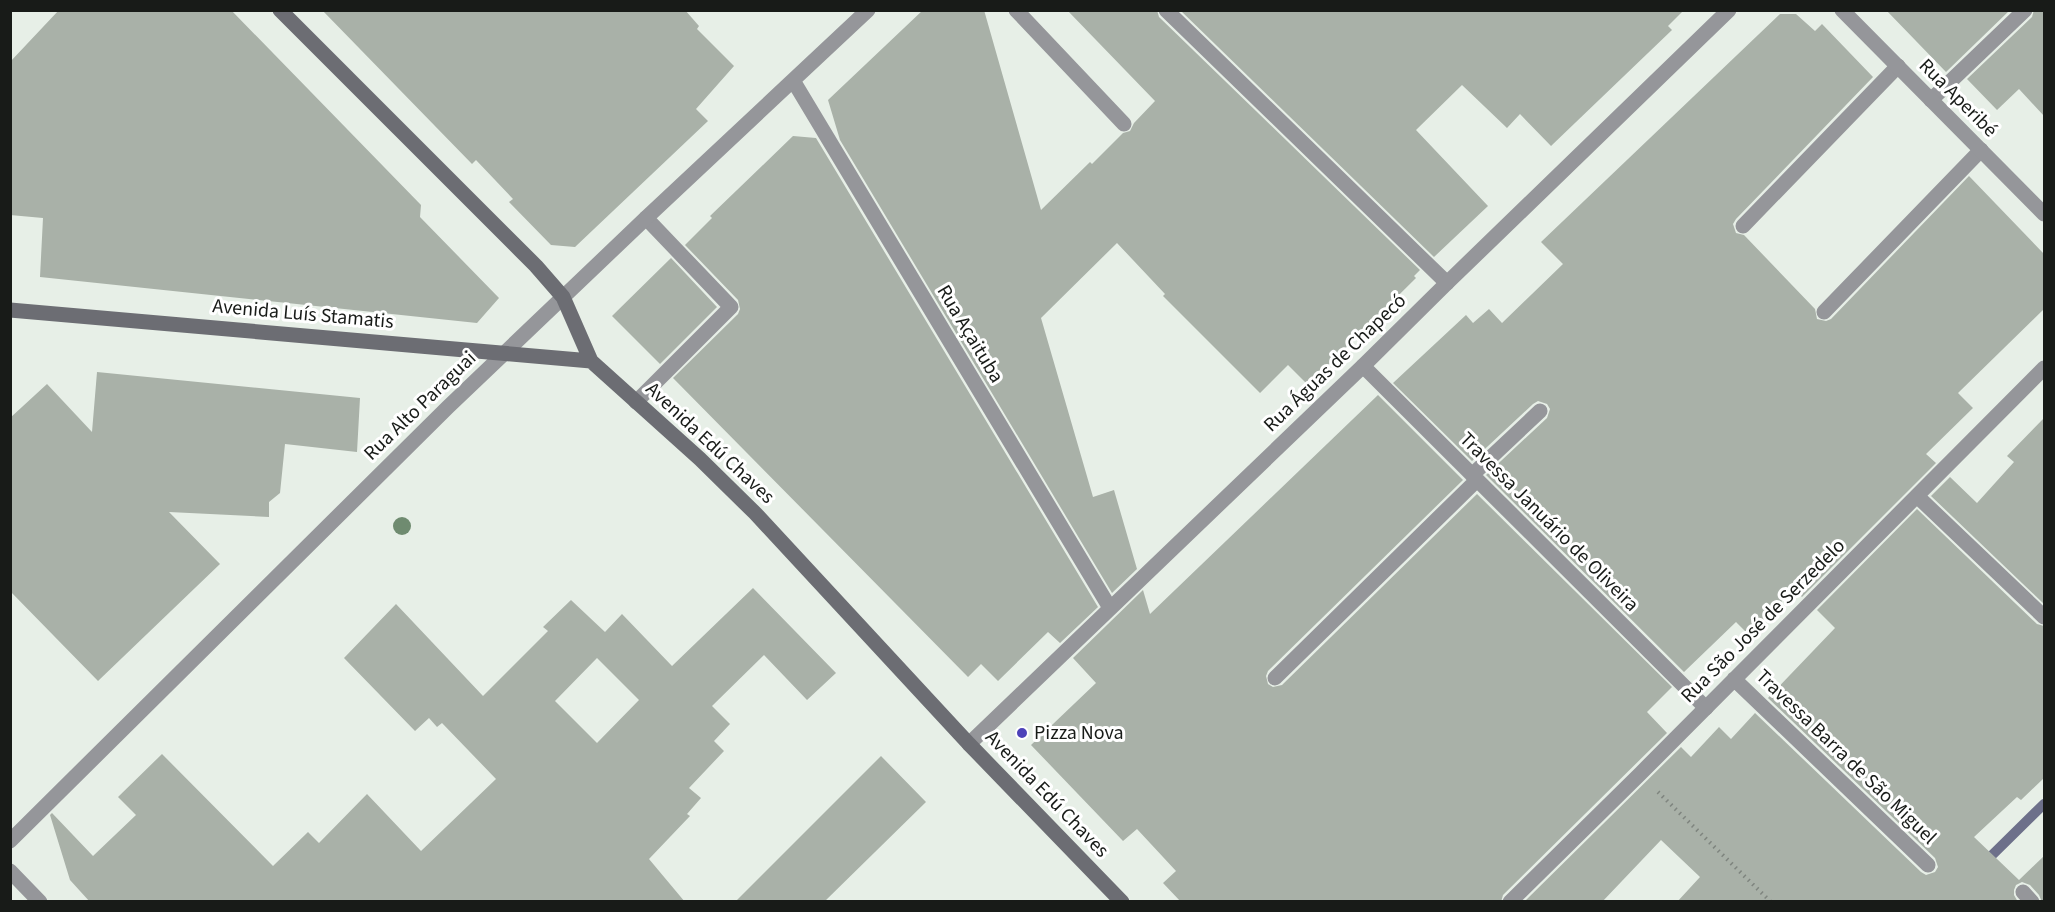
<svg xmlns="http://www.w3.org/2000/svg" width="2055" height="912" font-family="'Source Sans 3',sans-serif">
	<style>
		.lines { fill: none; stroke-linecap: round; stroke-linejoin: round }
		.stream { stroke: #6d708a; stroke-width: 10 }
		.building { fill: #a9b1a8; fill-rule: evenodd }
		.path { stroke: #7f857f; stroke-width: 4; stroke-dasharray: 1.5 4.5; stroke-linecap: butt }
		.lane { stroke: #95969a; stroke-width: 15 }
		.street { stroke: #95969a; stroke-width: 15 }
		.secondary { stroke: #6c6d73; stroke-width: 15 }
		.tree { fill: #6f8b70 }
		.poi-dot { fill: #4d42b9; stroke: #fff; stroke-width: 2 }
		.labels { text-anchor: middle; dominant-baseline: central; stroke-width: 6; stroke-linejoin: round; paint-order: stroke }
		.street-label { font-size: 20px; fill: #181b18; stroke: #fff }
		.poi-label { font-size: 20px; fill: #181b18; stroke: #fff; text-anchor: start }
	</style>
	<rect width="100%" height="100%" fill="#e7efe7"/>
	<g class="lines">
		<path class="stream" d="M 1983,864 L 2044,804"/>
	</g>
	<path class="building" d="M 59,10 L 231,10 L 421,205 L 420,217 L 499,298 L 477,323 L 40,277 L 43,218 L 10,215 L 10,62 Z
		M 322,10 L 685,10 L 699,26 L 697,29 L 734,66 L 696,109 L 708,121 L 575,247 L 551,245 L 509,202 L 513,199 L 476,160 L 472,164 Z
		M 923,10 L 984,10 L 1041,210 L 1090,162 L 1092,164 L 1123,133 L 1130,131 L 1134,123 L 1155,101 L 1067,10 L 1157,10 L 1159,17 L 1420,270 L 1414,276 L 1416,278 L 1308,385 L 1288,365 L 1260,393 L 1163,296 L 1165,294 L 1117,243 L 1041,318 L 1093,497 L 1114,490 L 1137,569 L 1112,593 L 840,140 L 828,100 Z
		M 1180,10 L 1684,10 L 1668,26 L 1672,30 L 1551,146 L 1520,114 L 1507,128 L 1462,85 L 1416,130 L 1488,206 L 1434,257 Z
		M 1886,10 L 2010,10 L 1946,72 Z
		M 2034,10 L 2044,10 L 2044,116 L 2019,89 L 1997,110 L 1967,79 L 2032,17 Z
		M 1780,14 L 1796,14 L 1815,31 L 1822,24 L 1873,77 L 1736,219 L 1733,224 L 1736,233 L 1744,235 L 1815,309 L 1817,319 L 1826,321 L 1831,319 L 1969,176 L 2044,254 L 2044,309 L 1958,393 L 1973,408 L 1926,454 L 1936,463 L 1802,597 L 1794,589 L 1749,635 L 1736,622 L 1684,672 L 1486,475 L 1547,418 L 1550,409 L 1547,404 L 1538,401 L 1533,404 L 1472,461 L 1393,383 L 1466,315 L 1473,323 L 1489,309 L 1502,323 L 1563,264 L 1541,242 Z
		M 793,136 L 816,138 L 1098,607 L 1060,643 L 1048,632 L 998,681 L 981,664 L 968,677 L 673,378 L 738,314 L 740,309 L 738,300 L 685,245 L 712,218 L 710,216 Z
		M 671,258 L 717,307 L 660,364 L 612,316 Z
		M 97,372 L 360,398 L 357,452 L 285,444 L 280,493 L 269,502 L 269,517 L 169,512 L 220,564 L 98,681 L 10,591 L 10,418 L 47,384 L 92,432 Z
		M 1378,395 L 1463,480 L 1268,671 L 1266,676 L 1268,684 L 1273,687 L 1282,685 L 1477,494 L 1672,687 L 1647,712 L 1667,733 L 1503,895 L 1501,902 L 1181,902 L 1163,883 L 1176,871 L 1137,829 L 1123,841 L 1031,745 L 1096,683 L 1073,658 L 1143,590 L 1150,614 Z
		M 2044,418 L 2044,604 L 1931,496 L 1950,477 L 1977,503 L 2014,462 L 2007,456 Z
		M 1917,509 L 2037,624 L 2044,626 L 2044,778 L 2021,800 L 2017,797 L 1974,837 L 2019,880 L 2044,856 L 2044,902 L 2042,902 L 2039,895 L 2030,885 L 2022,882 L 2016,885 L 2014,890 L 2014,895 L 2018,902 L 1677,902 L 1700,877 L 1661,840 L 1602,902 L 1524,902 L 1681,747 L 1691,757 L 1719,727 L 1731,739 L 1755,713 L 1921,872 L 1926,875 L 1935,872 L 1938,867 L 1935,858 L 1768,698 L 1835,628 L 1817,610 Z
		M 753,588 L 836,673 L 807,700 L 764,655 L 712,706 L 730,724 L 714,741 L 724,751 L 689,788 L 701,798 L 687,814 L 690,816 L 649,859 L 685,902 L 90,902 L 70,880 L 50,815 L 52,813 L 93,856 L 136,815 L 118,797 L 162,754 L 273,866 L 308,832 L 319,843 L 367,794 L 421,851 L 496,779 L 442,723 L 437,727 L 429,718 L 415,731 L 344,658 L 396,604 L 483,696 L 548,631 L 543,627 L 571,600 L 605,632 L 622,614 L 672,666 ZM 597,658 L 639,700 L 597,743 L 555,701 Z
		M 881,756 L 926,802 L 824,902 L 735,902 Z"/>
	<g class="lines">
		<path class="path" d="M 1658,792 L 1771,902"/>
		<path class="lane" d="M 1016,10 L 1124,124
			M 1166,10 L 1447,283
			M 1931,100 L 2025,10
			M 1743,226 L 1898,66
			M 1824,312 L 1981,150
			M 1363,366 L 1706,708
			M 636,402 L 731,307 L 646,218
			M 1472,475 L 1540,411
			M 1275,678 L 1477,480
			M 2023,892 L 2032,902"/>
		<path class="street" d="M 1842,10 L 2044,214
			M 794,82 L 1110,608
			M 1917,496 L 2044,617
			M 1734,679 L 1928,865
			M 969,744 L 1363,366 L 1447,283 L 1729,10
			M 10,841 L 448,407 L 646,218 L 868,10
			M 10,871 L 40,902
			M 1510,902 L 1640,774 L 2044,368"/>
		<path class="secondary" d="M 280,10 L 536,266 L 563,297 L 591,361 L 700,459 L 755,513 L 969,744 L 1122,902
			M 10,310 L 591,361"/>
	</g>
	<circle class="tree" cx="402" cy="526" r="9"/>
	<circle class="poi-dot" cx="1022" cy="733" r="6"/>
	<g class="labels">
		<g class="street-label">
			<text transform="translate(1958 98) rotate(45)">Rua Aperibé</text>
			<text transform="translate(303 314) rotate(5)">Avenida Luís Stamatis</text>
			<text transform="translate(970 334) rotate(59)">Rua Açaituba</text>
			<text transform="translate(1335 363) rotate(-44)">Rua Águas de Chapecó</text>
			<text transform="translate(420 406) rotate(-44)">Rua Alto Paraguai</text>
			<text transform="translate(710 443) rotate(43)">Avenida Edú Chaves</text>
			<text transform="translate(1549 522) rotate(45)">Travessa Januário de Oliveira</text>
			<text transform="translate(1763 621) rotate(-45)">Rua São José de Serzedelo</text>
			<text transform="translate(1846 757) rotate(44)">Travessa Barra de São Miguel</text>
			<text transform="translate(1047 794) rotate(46)">Avenida Edú Chaves</text>
		</g>
		<g class="poi-label">
			<text x="1034" y="733">Pizza Nova</text>
		</g>
	</g>
	<rect width="2055" height="912" fill="none" stroke="#181b18" stroke-width="24"/>
</svg>
